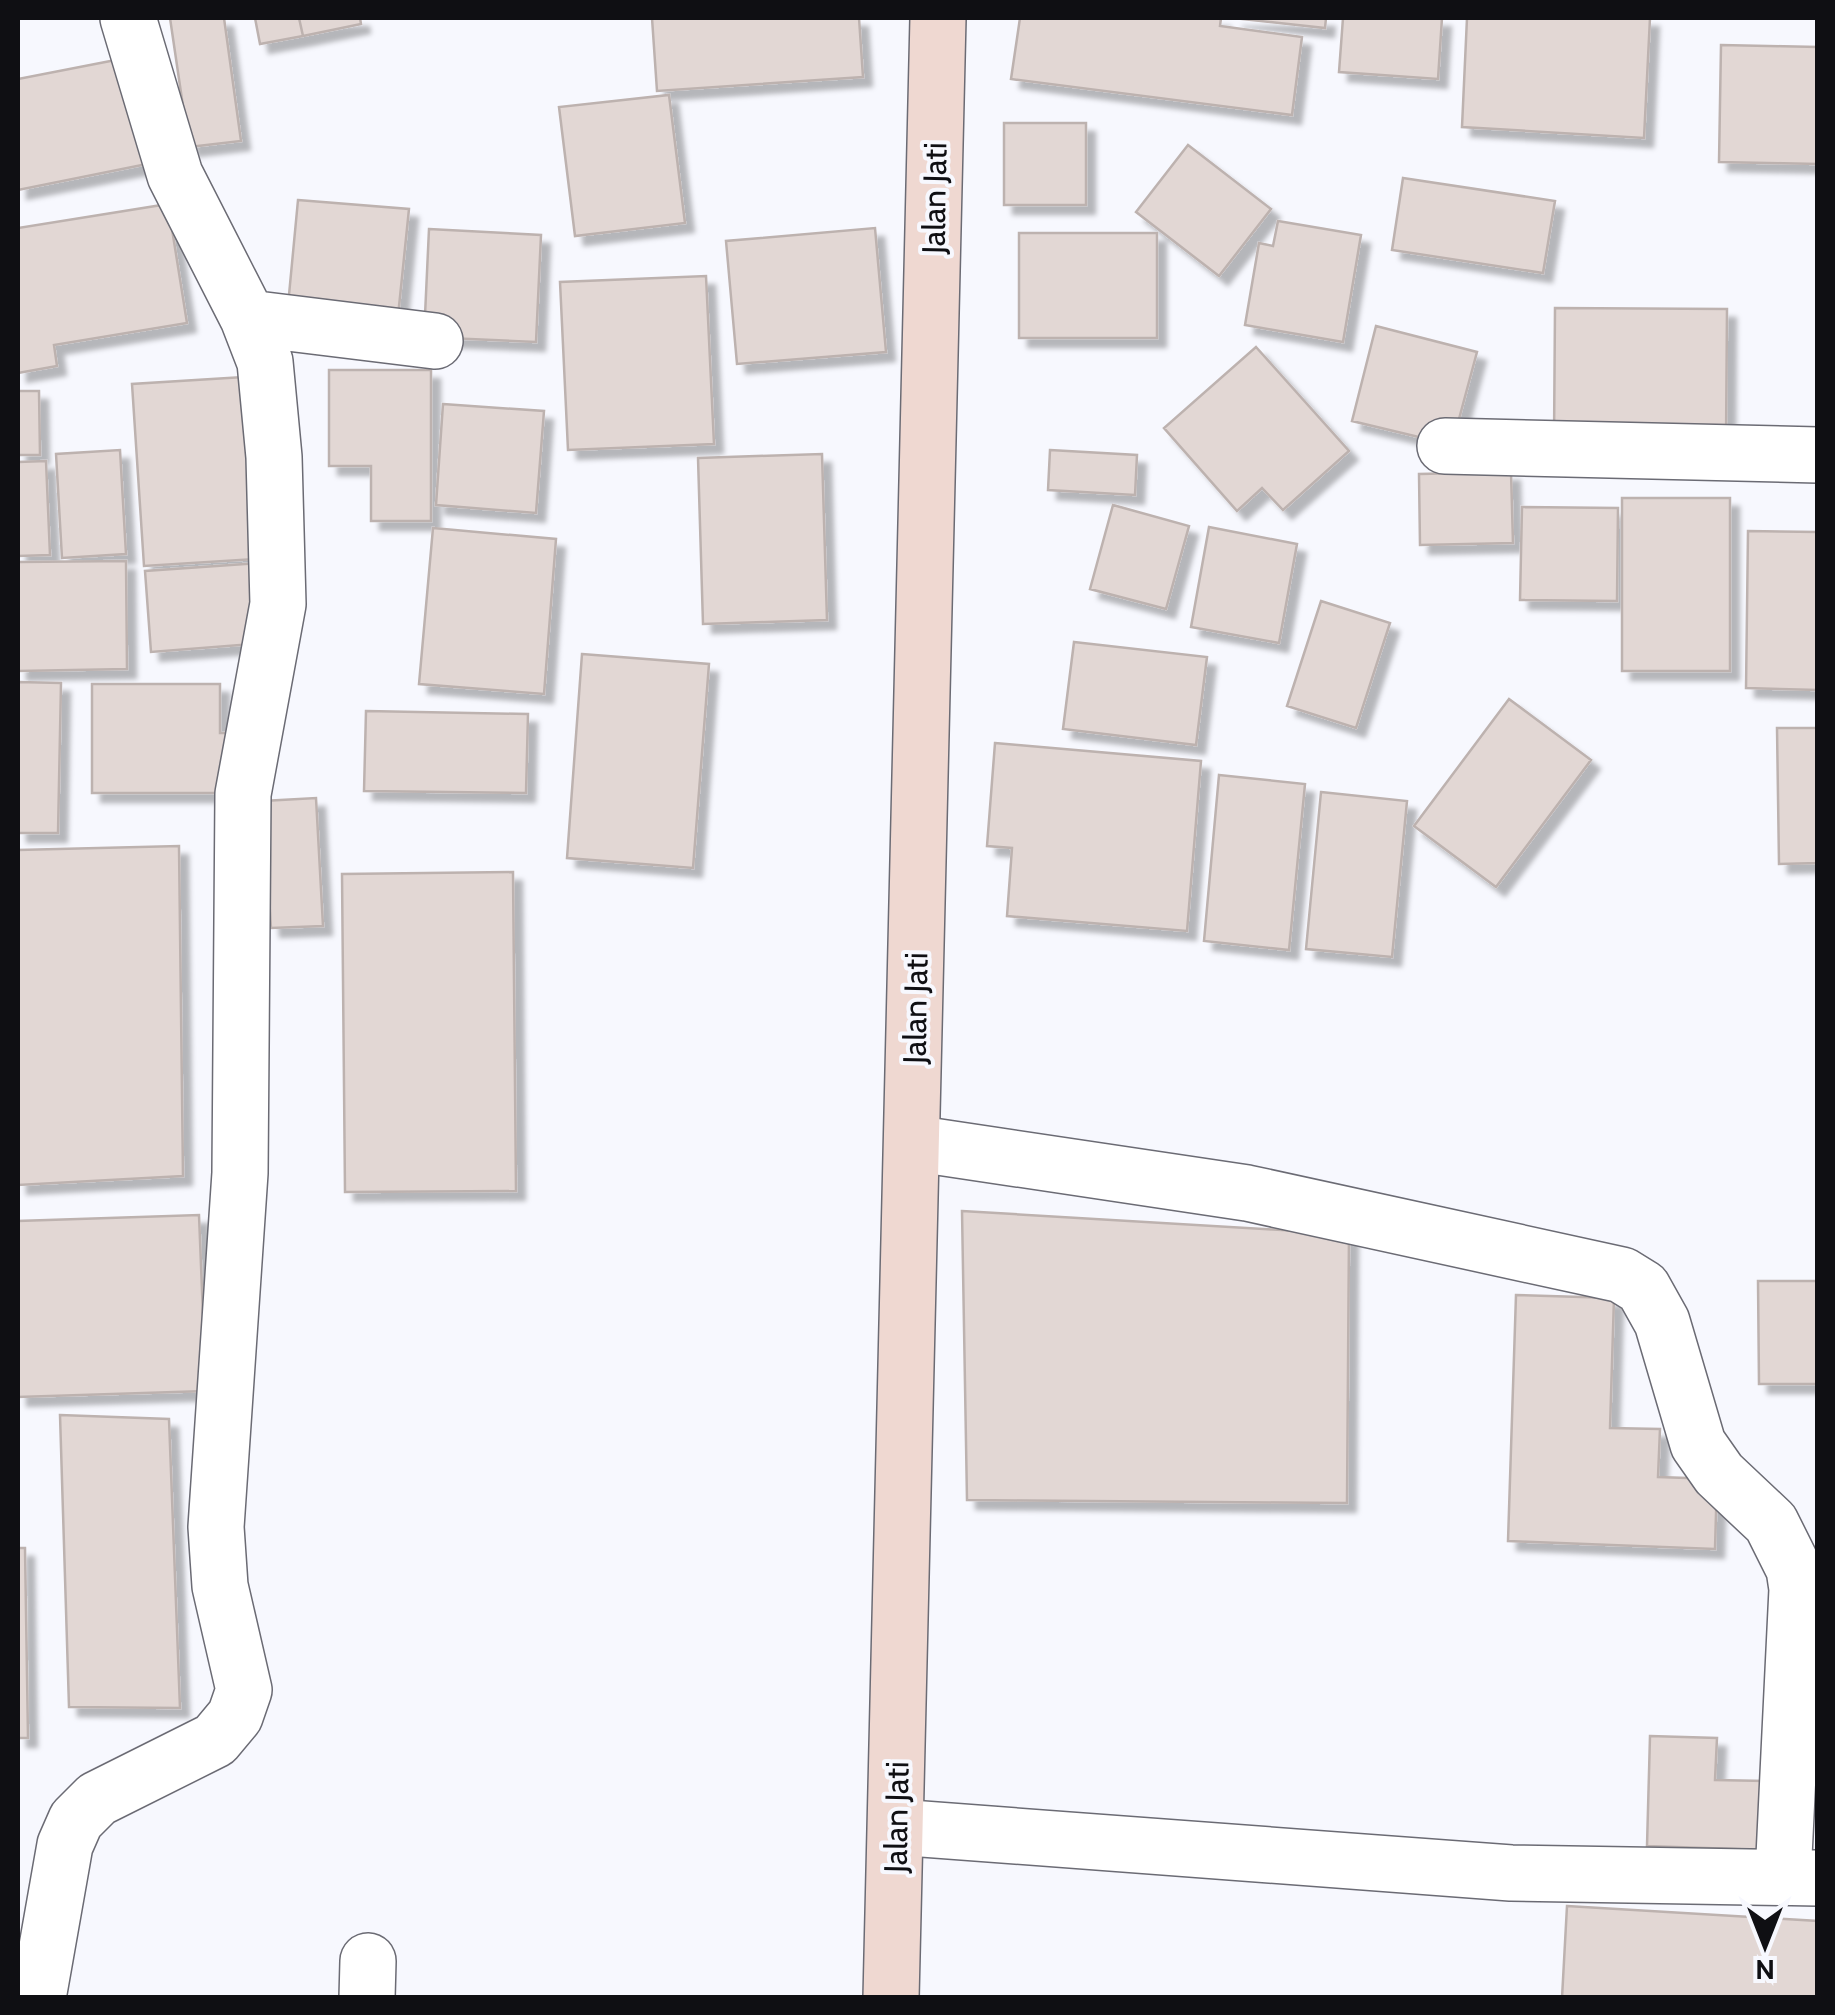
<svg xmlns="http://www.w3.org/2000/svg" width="1835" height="2015" font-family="Cabin,sans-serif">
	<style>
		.building { fill: #e2d7d4; stroke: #bdb2af; stroke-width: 2.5; filter: url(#shadow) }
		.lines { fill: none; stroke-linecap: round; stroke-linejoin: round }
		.street-casing { stroke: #6b6b74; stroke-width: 58 }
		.secondary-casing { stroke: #6b6b74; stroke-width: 58 }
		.street { stroke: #fff; stroke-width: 55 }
		.secondary { stroke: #efd8d1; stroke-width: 55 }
		.labels { text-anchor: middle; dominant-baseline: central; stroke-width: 8; stroke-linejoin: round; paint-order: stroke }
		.street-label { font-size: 32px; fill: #0f0f13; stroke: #f7f8fe }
	</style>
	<defs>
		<filter id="shadow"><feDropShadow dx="9" dy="9" stdDeviation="2.5" flood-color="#0004"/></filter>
	</defs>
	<rect width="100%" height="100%" fill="#f7f8fe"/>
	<path class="building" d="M 170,18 L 224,18 L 241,141 L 189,147 Z
		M 255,18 L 299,18 L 303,36 L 260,44 Z
		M 299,18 L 360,18 L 361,24 L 303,36 Z
		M 652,18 L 859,18 L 863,77 L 657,91 Z
		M 1020,18 L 1221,18 L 1220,26 L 1302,37 L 1292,115 L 1011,79 Z
		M 1233,18 L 1326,18 L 1325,28 Z
		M 1343,18 L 1442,18 L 1438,79 L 1339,72 Z
		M 1467,18 L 1650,18 L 1644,138 L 1462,127 Z
		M 1721,45 L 1818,47 L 1818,164 L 1719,162 Z
		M 131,57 L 152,163 L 18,190 L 18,79 Z
		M 669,95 L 685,223 L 575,236 L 559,107 Z
		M 1004,123 L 1086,123 L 1086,205 L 1004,205 Z
		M 1188,145 L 1271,209 L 1219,276 L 1136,212 Z
		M 1403,178 L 1555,201 L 1543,273 L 1392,250 Z
		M 298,200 L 409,209 L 397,326 L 287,316 Z
		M 168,204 L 187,323 L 54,345 L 57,366 L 18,373 L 18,228 Z
		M 1278,221 L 1361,235 L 1343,342 L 1245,325 L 1259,243 L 1273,246 Z
		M 875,228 L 886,352 L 737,364 L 726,241 Z
		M 429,229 L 541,235 L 536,342 L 424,337 Z
		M 1019,233 L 1157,233 L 1157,338 L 1019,338 Z
		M 706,276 L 714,444 L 568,450 L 560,282 Z
		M 1555,308 L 1727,309 L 1726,442 L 1554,440 Z
		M 1376,326 L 1477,352 L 1452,445 L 1352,421 Z
		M 1256,347 L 1349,451 L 1283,510 L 1262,488 L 1237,511 L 1164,428 Z
		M 329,370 L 431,370 L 431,521 L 371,521 L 371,466 L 329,466 Z
		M 260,376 L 272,558 L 144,566 L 132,384 Z
		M 18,391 L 39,391 L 40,455 L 18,455 Z
		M 443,404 L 544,411 L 536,513 L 436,505 Z
		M 120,450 L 126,554 L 62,558 L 56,454 Z
		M 1050,450 L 1137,455 L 1135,495 L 1048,490 Z
		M 822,454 L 827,620 L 703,624 L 698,458 Z
		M 46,461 L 50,555 L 18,556 L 18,462 Z
		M 1511,472 L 1513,543 L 1420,545 L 1419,474 Z
		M 1622,498 L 1730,498 L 1730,671 L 1622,671 Z
		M 1113,505 L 1189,526 L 1166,609 L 1090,589 Z
		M 1522,507 L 1618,508 L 1617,601 L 1520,600 Z
		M 1209,527 L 1297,544 L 1279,643 L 1191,627 Z
		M 433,528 L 556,539 L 544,694 L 419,684 Z
		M 1748,531 L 1818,532 L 1818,690 L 1746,688 Z
		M 126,561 L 127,669 L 18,671 L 18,562 Z
		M 260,563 L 266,643 L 151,652 L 145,571 Z
		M 1321,601 L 1390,623 L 1356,728 L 1287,706 Z
		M 1074,642 L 1207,657 L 1196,745 L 1063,729 Z
		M 582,654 L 709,664 L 693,868 L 567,858 Z
		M 18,682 L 61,683 L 58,833 L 18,833 Z
		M 92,684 L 220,684 L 220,733 L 233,733 L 233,793 L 92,793 Z
		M 1509,699 L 1591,760 L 1496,887 L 1414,826 Z
		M 366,711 L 528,714 L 526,793 L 364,791 Z
		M 1777,728 L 1818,728 L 1818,863 L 1779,864 Z
		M 995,743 L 1201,761 L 1187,931 L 1007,916 L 1012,848 L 987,846 Z
		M 1219,775 L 1305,784 L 1289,950 L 1204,941 Z
		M 1321,792 L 1407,801 L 1392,957 L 1306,949 Z
		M 316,798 L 323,926 L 271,928 L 263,801 Z
		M 179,846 L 183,1176 L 18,1185 L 18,850 Z
		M 513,872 L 516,1191 L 345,1192 L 342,874 Z
		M 962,1211 L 1349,1234 L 1347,1503 L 967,1500 Z
		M 199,1215 L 206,1391 L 18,1397 L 18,1221 Z
		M 1758,1281 L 1818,1281 L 1818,1384 L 1759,1384 Z
		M 1516,1295 L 1614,1298 L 1610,1428 L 1660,1429 L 1658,1477 L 1717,1479 L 1715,1549 L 1508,1541 Z
		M 60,1415 L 169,1419 L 180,1708 L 69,1707 Z
		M 18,1548 L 25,1548 L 28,1738 L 18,1738 Z
		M 1650,1736 L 1717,1738 L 1715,1780 L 1766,1781 L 1764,1850 L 1647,1846 Z
		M 1567,1906 L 1818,1921 L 1818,1998 L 1562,1998 Z"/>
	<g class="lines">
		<g class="street-casing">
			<path id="street" d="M 248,318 L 435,341
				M 1445,446 L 1818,455
				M 912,1143 L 1247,1193 L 1622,1275 L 1643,1288 L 1662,1322 L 1698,1444 L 1719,1474 L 1771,1523 L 1794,1569 L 1797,1589 L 1783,1877
				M 896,1827 L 1511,1873 L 1818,1878
				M 38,1998 L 65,1845 L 76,1820 L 97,1799 L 215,1740 L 235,1716 L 244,1690 L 220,1586 L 216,1527 L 240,1173 L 243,794 L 278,604 L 274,457 L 265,362 L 248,318 L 175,175 L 128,18
				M 367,1998 L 368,1961"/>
		</g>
		<g class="secondary-casing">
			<path id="secondary" d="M 891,1998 L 938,18"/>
		</g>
		<use href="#street" class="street"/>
		<use href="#secondary" class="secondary"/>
	</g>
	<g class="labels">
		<g class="street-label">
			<text transform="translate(934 198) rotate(-89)">Jalan Jati</text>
			<text transform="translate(915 1008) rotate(-89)">Jalan Jati</text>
			<text transform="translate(896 1817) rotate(-89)">Jalan Jati</text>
		</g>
	</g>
	<rect width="1835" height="2015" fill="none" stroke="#0f0f13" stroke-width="40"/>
	<g transform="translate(1765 1945) rotate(180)" stroke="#f7f8fe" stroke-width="8" paint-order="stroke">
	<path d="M0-8L18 38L0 25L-18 38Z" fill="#0f0f13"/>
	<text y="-15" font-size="28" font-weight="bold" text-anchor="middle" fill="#0f0f13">N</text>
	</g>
</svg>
